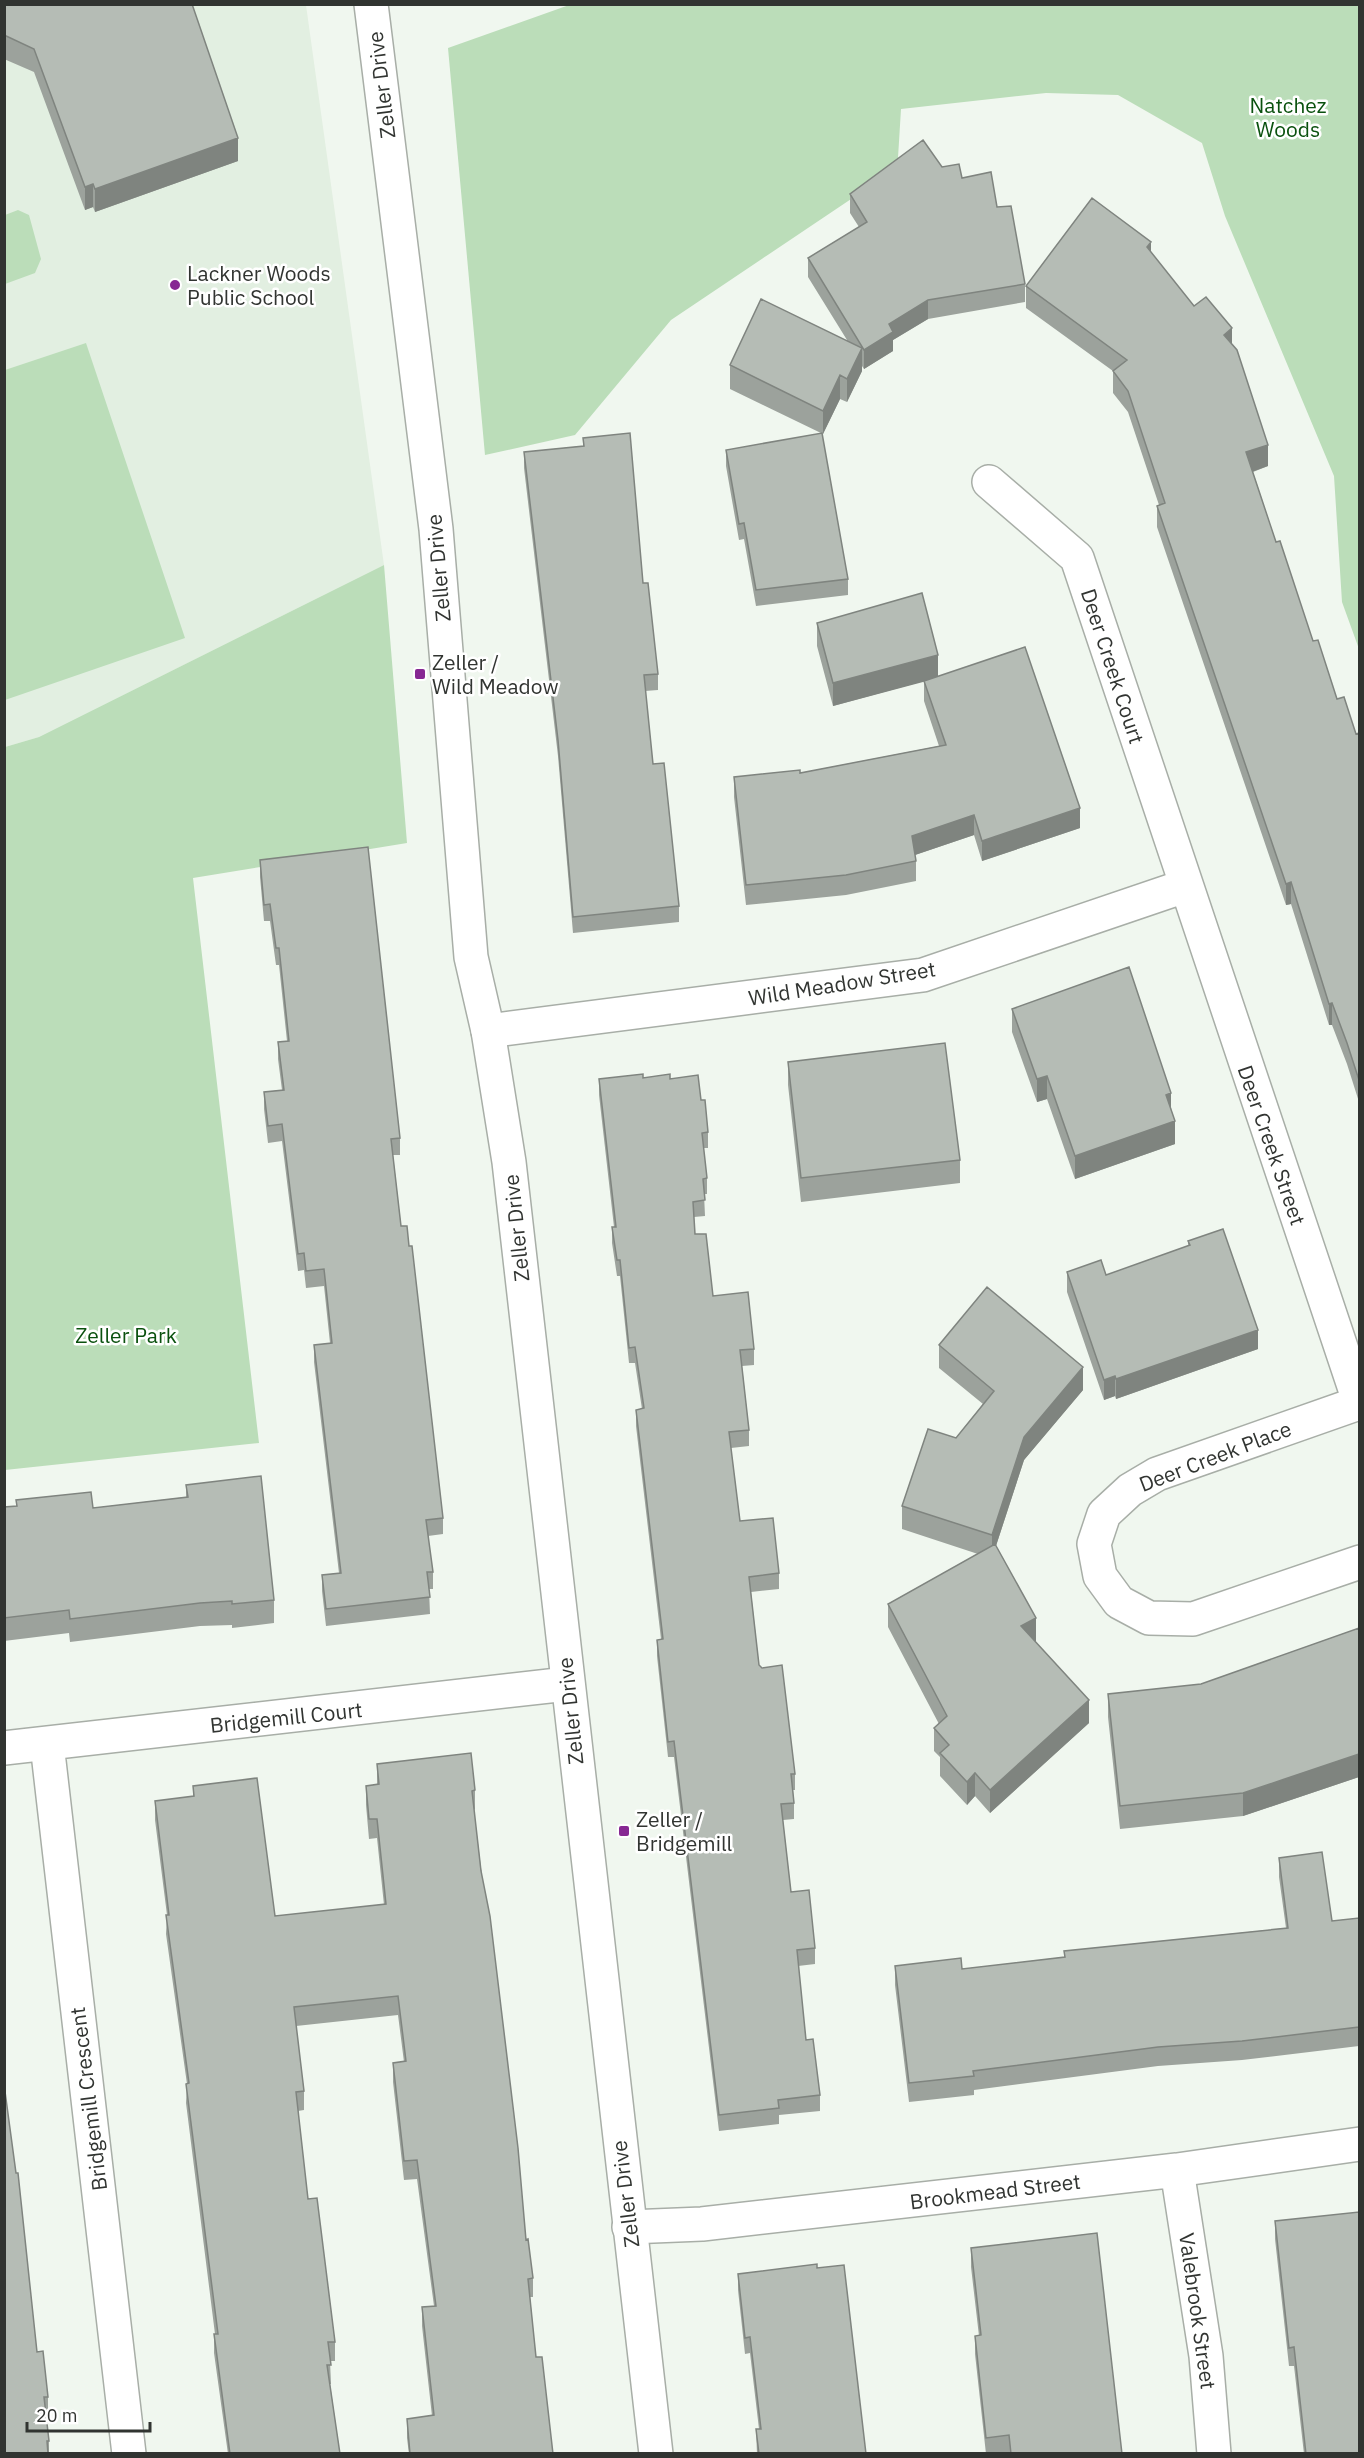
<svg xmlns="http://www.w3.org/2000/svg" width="1364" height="2458" font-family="'IBM Plex Sans',sans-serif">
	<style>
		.built { fill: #e2efe1 }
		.green { fill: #bbddb9 }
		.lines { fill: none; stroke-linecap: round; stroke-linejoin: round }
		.minor-casing { stroke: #a8aea7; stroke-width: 36 }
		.tertiary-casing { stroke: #a8aea7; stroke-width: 36 }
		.minor { stroke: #fff; stroke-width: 33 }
		.tertiary { stroke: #fff; stroke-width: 33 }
		.wall { fill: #9ca29c }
		.shaded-wall { fill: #7f847f }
		.building { fill: #b5bcb5; stroke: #7f847f; stroke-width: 1.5 }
		.poi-dot { fill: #872893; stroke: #fff; stroke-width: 2 }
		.labels { text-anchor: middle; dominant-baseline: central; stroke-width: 5; stroke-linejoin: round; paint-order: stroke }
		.street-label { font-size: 21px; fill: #313431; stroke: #fff }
		.park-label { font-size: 21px; fill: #0a510e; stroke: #fff }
		.poi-label { font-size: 21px; fill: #313431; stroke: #fff; text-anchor: start }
	</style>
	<rect width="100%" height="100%" fill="#f0f7ef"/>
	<path class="built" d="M 5,5 L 306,5 L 384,565 L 39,737 L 5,747 Z"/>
	<path class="green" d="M 572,4 L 1359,5 L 1359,649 L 1342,602 L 1334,476 L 1225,216 L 1202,143 L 1118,95 L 1046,93 L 901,109 L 896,190 L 869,187 L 671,320 L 575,435 L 485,455 L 448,48 Z
		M 18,210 L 29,215 L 41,259 L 35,273 L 5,284 L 5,215 Z
		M 86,343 L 185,638 L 5,700 L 5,370 Z
		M 384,565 L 407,843 L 193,878 L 259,1443 L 5,1470 L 5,747 L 39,737 Z"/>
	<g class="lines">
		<g class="minor-casing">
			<path id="minor" d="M 989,482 L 1077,558 L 1360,1404
				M 488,1031 L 923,975 L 1185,886
				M 1359,1403 L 1157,1474 L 1130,1490 L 1104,1514 L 1094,1544 L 1100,1576 L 1119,1602 L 1149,1618 L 1193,1619 L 1360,1562
				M 47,1744 L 129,2454
				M 4,1748 L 567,1684
				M 1177,2170 L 1206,2356 L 1214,2454
				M 629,2227 L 702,2224 L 1177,2170 L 1360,2144"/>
		</g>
		<g class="tertiary-casing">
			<path id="tertiary" d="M 371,4 L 436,529 L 471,957 L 488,1031 L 509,1162 L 656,2454"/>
		</g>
		<use href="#minor" class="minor"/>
		<use href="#tertiary" class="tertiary"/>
	</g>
	<path class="wall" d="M 4,4 L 238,161 L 95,212 L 93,207 L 85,210 L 34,72 L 4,59 Z
		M 942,167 L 962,178 L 997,207 L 1025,284 L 1025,302 L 928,319 L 893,340 L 893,351 L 864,369 L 862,366 L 862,371 L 847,402 L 840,399 L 823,434 L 730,389 L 730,365 L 847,340 L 808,277 L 808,258 L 859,227 L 850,213 L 850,194 Z
		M 1151,253 L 1194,306 L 1232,344 L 1268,466 L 1253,472 L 1276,542 L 1313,641 L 1337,699 L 1356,734 L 1359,733 L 1359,1102 L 1347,1064 L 1332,1025 L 1329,1025 L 1291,904 L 1286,905 L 1157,527 L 1157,506 L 1159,505 L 1128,412 L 1113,393 L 1113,371 L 1026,308 L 1026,286 Z
		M 583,438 L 643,583 L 658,674 L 658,690 L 645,691 L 653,764 L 679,906 L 679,922 L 573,933 L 558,756 L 524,468 L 524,452 L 583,446 Z
		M 726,450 L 848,579 L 848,595 L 756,606 L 744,539 L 739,540 L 726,466 Z
		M 817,623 L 938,676 L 1080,828 L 982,861 L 974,835 L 915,855 L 916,861 L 916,881 L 846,895 L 746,905 L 734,797 L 734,777 L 800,773 L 939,746 L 924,701 L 924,681 L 833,706 L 817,646 Z
		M 260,860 L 400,1138 L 400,1155 L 393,1155 L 401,1226 L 443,1518 L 443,1534 L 428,1536 L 433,1572 L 433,1589 L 429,1589 L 430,1614 L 326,1626 L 322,1591 L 322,1575 L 339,1573 L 314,1362 L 314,1345 L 330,1343 L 324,1286 L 306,1288 L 304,1270 L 298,1271 L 282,1141 L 268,1143 L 264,1109 L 264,1092 L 282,1090 L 278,1059 L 278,1042 L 287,1041 L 279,965 L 276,965 L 270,921 L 264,921 L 260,877 Z
		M 1012,1009 L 1171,1107 L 1175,1144 L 1075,1179 L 1047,1099 L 1037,1102 L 1012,1032 Z
		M 788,1062 L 960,1160 L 960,1183 L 801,1202 L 788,1085 Z
		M 643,1078 L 670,1079 L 701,1100 L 708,1132 L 708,1148 L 703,1148 L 707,1178 L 707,1194 L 704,1194 L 705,1216 L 694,1217 L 695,1234 L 713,1296 L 754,1349 L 754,1365 L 742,1366 L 749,1430 L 749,1446 L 731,1448 L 740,1521 L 779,1573 L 779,1589 L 751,1592 L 759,1665 L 795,1774 L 795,1790 L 793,1790 L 794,1803 L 794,1819 L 783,1820 L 791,1892 L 815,1948 L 815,1964 L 798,1966 L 806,2040 L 820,2095 L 820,2111 L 779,2115 L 779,2124 L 719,2131 L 674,1757 L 668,1757 L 657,1656 L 657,1640 L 661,1639 L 636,1426 L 636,1410 L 642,1409 L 635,1363 L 629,1363 L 620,1276 L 617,1276 L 612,1243 L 612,1227 L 614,1227 L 599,1095 L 599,1079 Z
		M 1188,1241 L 1258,1349 L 1116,1399 L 1115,1396 L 1104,1400 L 1067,1292 L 1067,1272 L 1106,1275 L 1188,1246 Z
		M 939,1345 L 1083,1390 L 1024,1460 L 996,1546 L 1036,1641 L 1035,1641 L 1089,1723 L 990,1813 L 975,1796 L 967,1805 L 940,1776 L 940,1757 L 934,1751 L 934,1728 L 939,1724 L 888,1627 L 888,1604 L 978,1554 L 902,1529 L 902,1506 L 983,1404 L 939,1368 Z
		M 186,1485 L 274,1600 L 274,1623 L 232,1628 L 232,1625 L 200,1626 L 70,1642 L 69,1633 L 4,1641 L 4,1507 L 16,1506 L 16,1500 L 93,1508 L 186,1497 Z
		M 1359,1628 L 1359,1777 L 1243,1816 L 1120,1829 L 1108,1717 L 1108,1694 L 1201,1684 Z
		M 377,1764 L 475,1790 L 475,1809 L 474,1810 L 526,2240 L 533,2278 L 533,2297 L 530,2297 L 536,2357 L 553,2454 L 409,2454 L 407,2438 L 407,2419 L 432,2416 L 422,2326 L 422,2307 L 434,2306 L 417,2179 L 404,2180 L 393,2082 L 393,2063 L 404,2062 L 398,2015 L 296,2026 L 304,2091 L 304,2110 L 298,2111 L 308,2199 L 335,2342 L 335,2361 L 330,2361 L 331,2384 L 330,2384 L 340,2454 L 228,2454 L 214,2353 L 214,2334 L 215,2334 L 186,2103 L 187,2084 L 166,1934 L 167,1915 L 155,1820 L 155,1801 L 193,1797 L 193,1786 L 275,1916 L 384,1905 L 377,1838 L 369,1839 L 366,1805 L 366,1786 L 377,1785 Z
		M 1279,1858 L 1332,1921 L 1359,1918 L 1359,2046 L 1242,2060 L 1158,2066 L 974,2090 L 974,2095 L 909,2102 L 895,1985 L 895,1966 L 962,1969 L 1064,1957 L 1064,1951 L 1286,1928 L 1279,1877 Z
		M 1275,2221 L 1359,2454 L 1304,2454 L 1294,2366 L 1289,2366 L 1275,2239 Z
		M 971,2248 L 1122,2454 L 986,2454 L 975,2354 L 975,2336 L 979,2336 L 971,2267 Z
		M 817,2268 L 866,2454 L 757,2454 L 756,2429 L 759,2429 L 750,2353 L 745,2354 L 738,2290 L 738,2274 Z
		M 37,2352 L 48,2397 L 48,2419 L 46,2419 L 49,2441 L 49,2454 L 4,2454 Z"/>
	<path class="shaded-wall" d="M 238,138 L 238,161 L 95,212 L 95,189 Z
		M 93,184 L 93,207 L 85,210 L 85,187 Z
		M 1151,242 L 1151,263 L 1147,247 Z
		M 928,300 L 928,319 L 893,340 L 893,351 L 864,369 L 864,350 L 889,324 Z
		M 1232,328 L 1232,350 L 1224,335 Z
		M 862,348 L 862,371 L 847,402 L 847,379 Z
		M 840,375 L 840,399 L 823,434 L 823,411 Z
		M 1268,445 L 1268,466 L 1246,474 L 1246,452 Z
		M 938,655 L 938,678 L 833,706 L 833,683 Z
		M 1080,808 L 1080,828 L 982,861 L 982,841 Z
		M 974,815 L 974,835 L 912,856 L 912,836 Z
		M 1291,882 L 1291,904 L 1286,905 L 1286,884 Z
		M 1332,1003 L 1332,1025 L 1329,1025 L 1329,1004 Z
		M 1047,1076 L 1047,1099 L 1037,1102 L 1037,1079 Z
		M 1171,1093 L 1171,1116 L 1166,1095 Z
		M 1175,1121 L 1175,1144 L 1075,1179 L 1075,1156 Z
		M 1258,1330 L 1258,1349 L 1116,1399 L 1116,1379 Z
		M 1083,1367 L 1083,1390 L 1024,1460 L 992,1558 L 992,1535 L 1024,1437 Z
		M 1115,1376 L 1115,1396 L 1104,1400 L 1104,1380 Z
		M 1036,1618 L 1036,1641 L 1021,1649 L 1021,1626 Z
		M 1089,1700 L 1089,1723 L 990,1813 L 990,1790 Z
		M 1359,1754 L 1359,1777 L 1243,1816 L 1243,1793 Z
		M 975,1773 L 975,1796 L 967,1805 L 967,1782 Z"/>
	<path class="building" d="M 4,4 L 192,4 L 238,138 L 95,189 L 93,184 L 85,187 L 34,49 L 4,35 Z
		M 923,140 L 942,167 L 959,164 L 962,178 L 991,172 L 997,207 L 1011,206 L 1025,284 L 928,300 L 889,324 L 893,332 L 864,350 L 808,258 L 867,222 L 850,194 Z
		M 1092,198 L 1151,242 L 1147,247 L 1194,306 L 1206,297 L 1232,328 L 1224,335 L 1237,350 L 1268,445 L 1246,452 L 1276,542 L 1280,541 L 1313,641 L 1318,640 L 1337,699 L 1344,697 L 1356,734 L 1359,733 L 1359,1080 L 1347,1043 L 1332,1003 L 1329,1004 L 1291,882 L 1286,884 L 1157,506 L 1165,503 L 1128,391 L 1113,371 L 1127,360 L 1026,286 Z
		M 761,299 L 862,348 L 847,379 L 840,375 L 823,411 L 730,365 Z
		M 630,433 L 643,583 L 648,583 L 658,674 L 644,675 L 653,764 L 664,763 L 679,906 L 573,917 L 558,740 L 524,452 L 584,446 L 583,438 Z
		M 822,433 L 848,579 L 756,590 L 744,523 L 739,524 L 726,450 Z
		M 922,593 L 938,655 L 833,683 L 817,623 Z
		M 1025,647 L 1080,808 L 982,841 L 974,815 L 912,836 L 916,861 L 846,875 L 746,885 L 734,777 L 800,770 L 800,773 L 946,745 L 924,681 Z
		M 368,847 L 400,1138 L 391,1139 L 401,1226 L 407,1226 L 409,1246 L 412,1246 L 443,1518 L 426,1520 L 433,1572 L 427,1572 L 430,1597 L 326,1609 L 322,1575 L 341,1573 L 314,1345 L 332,1343 L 324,1269 L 306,1271 L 304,1253 L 298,1254 L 282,1124 L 268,1126 L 264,1092 L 284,1090 L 278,1042 L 289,1041 L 279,948 L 276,948 L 270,904 L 264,905 L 260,860 Z
		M 1129,967 L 1171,1093 L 1166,1095 L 1175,1121 L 1075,1156 L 1047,1076 L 1037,1079 L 1012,1009 Z
		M 945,1043 L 960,1160 L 801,1178 L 788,1062 Z
		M 643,1074 L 643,1078 L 670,1074 L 670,1079 L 698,1075 L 701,1100 L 705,1100 L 708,1132 L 702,1133 L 707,1178 L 703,1179 L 705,1200 L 693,1202 L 695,1234 L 706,1234 L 713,1296 L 748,1292 L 754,1349 L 740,1350 L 749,1430 L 729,1432 L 740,1521 L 773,1518 L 779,1573 L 749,1577 L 759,1665 L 762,1668 L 782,1665 L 795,1774 L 791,1774 L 794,1803 L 781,1804 L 791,1892 L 809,1890 L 815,1948 L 797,1950 L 806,2040 L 813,2039 L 820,2095 L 778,2100 L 779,2108 L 719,2115 L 674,1741 L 668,1742 L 657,1640 L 663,1639 L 636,1410 L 644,1408 L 635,1347 L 629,1348 L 620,1260 L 617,1260 L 612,1227 L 616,1227 L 599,1079 Z
		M 1223,1229 L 1258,1330 L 1116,1379 L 1115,1376 L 1104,1380 L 1067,1272 L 1101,1260 L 1106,1275 L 1190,1245 L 1188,1241 Z
		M 987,1287 L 1083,1367 L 1024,1437 L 992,1535 L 902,1506 L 928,1429 L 956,1438 L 994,1391 L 939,1345 Z
		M 261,1476 L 274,1600 L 232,1604 L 232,1601 L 200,1603 L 70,1619 L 69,1610 L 4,1618 L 4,1507 L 17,1506 L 16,1500 L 91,1492 L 93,1508 L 188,1497 L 186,1485 Z
		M 995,1544 L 1036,1618 L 1021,1626 L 1089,1700 L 990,1790 L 975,1773 L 967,1782 L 940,1753 L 949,1745 L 934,1728 L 947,1716 L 888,1604 Z
		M 1359,1628 L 1359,1754 L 1243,1793 L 1120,1806 L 1108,1694 L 1201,1684 Z
		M 471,1753 L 475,1790 L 472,1791 L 481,1871 L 490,1916 L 518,2148 L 526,2240 L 528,2239 L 533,2278 L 528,2279 L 536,2357 L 542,2357 L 553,2454 L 410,2454 L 407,2419 L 434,2415 L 422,2307 L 436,2306 L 417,2160 L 404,2161 L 393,2063 L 406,2061 L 398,1996 L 294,2007 L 304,2091 L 296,2092 L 308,2199 L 317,2198 L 335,2342 L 328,2342 L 331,2365 L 327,2365 L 340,2454 L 230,2454 L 214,2334 L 218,2334 L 186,2084 L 189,2083 L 166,1915 L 169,1915 L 155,1801 L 194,1796 L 193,1786 L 257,1778 L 275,1916 L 386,1904 L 377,1819 L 369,1819 L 366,1786 L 379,1784 L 377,1764 Z
		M 1322,1852 L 1332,1921 L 1359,1918 L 1359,2027 L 1242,2041 L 1158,2047 L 973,2071 L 974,2076 L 909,2083 L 895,1966 L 961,1958 L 962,1969 L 1065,1957 L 1064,1951 L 1288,1928 L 1279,1858 Z
		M 4,2084 L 16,2173 L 18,2173 L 37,2352 L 43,2351 L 48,2397 L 44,2397 L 49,2441 L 47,2441 L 48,2454 L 4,2454 Z
		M 1359,2212 L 1359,2454 L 1306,2454 L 1294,2347 L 1289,2348 L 1275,2221 Z
		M 1097,2233 L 1122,2454 L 1011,2454 L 1009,2435 L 986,2438 L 975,2336 L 981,2335 L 971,2248 Z
		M 817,2264 L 817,2268 L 844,2265 L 866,2454 L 759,2454 L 756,2429 L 761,2429 L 750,2337 L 745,2338 L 738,2274 Z"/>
	<g class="poi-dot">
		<circle cx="175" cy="285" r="6"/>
		<rect x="414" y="668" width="12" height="12" rx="3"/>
		<rect x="618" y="1825" width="12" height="12" rx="3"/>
	</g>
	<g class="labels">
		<g class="street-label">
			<text transform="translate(381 85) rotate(-97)">Zeller Drive</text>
			<text transform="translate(438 568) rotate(-95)">Zeller Drive</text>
			<text transform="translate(1113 666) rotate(72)">Deer Creek Court</text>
			<text transform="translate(842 983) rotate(-9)">Wild Meadow Street</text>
			<text transform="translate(1272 1145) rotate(71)">Deer Creek Street</text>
			<text transform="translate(516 1228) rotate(-96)">Zeller Drive</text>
			<text transform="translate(1215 1456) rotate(-21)">Deer Creek Place</text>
			<text transform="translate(570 1711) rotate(-96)">Zeller Drive</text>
			<text transform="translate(286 1717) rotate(-6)">Bridgemill Court</text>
			<text transform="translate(88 2099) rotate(-97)">Bridgemill Crescent</text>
			<text transform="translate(995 2191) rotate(-7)">Brookmead Street</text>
			<text transform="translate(625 2194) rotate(-97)">Zeller Drive</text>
			<text transform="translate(1198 2311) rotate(82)">Valebrook Street</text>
		</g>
		<g class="park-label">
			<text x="1288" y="105">Natchez<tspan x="1288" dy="24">Woods</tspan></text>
			<text x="126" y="1335">Zeller Park</text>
		</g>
		<g class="poi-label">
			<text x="187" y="273">Lackner Woods<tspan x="187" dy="24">Public School</tspan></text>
			<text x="432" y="662">Zeller /<tspan x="432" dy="24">Wild Meadow</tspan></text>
			<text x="636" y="1819">Zeller /<tspan x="636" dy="24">Bridgemill</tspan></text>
		</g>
	</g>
	<rect width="1364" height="2458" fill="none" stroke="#313431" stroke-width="12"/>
	<path d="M27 2422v9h123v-9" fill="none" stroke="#313431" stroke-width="3"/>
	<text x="36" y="2422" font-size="18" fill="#313431" stroke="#ffffff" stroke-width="4.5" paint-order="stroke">20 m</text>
</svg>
